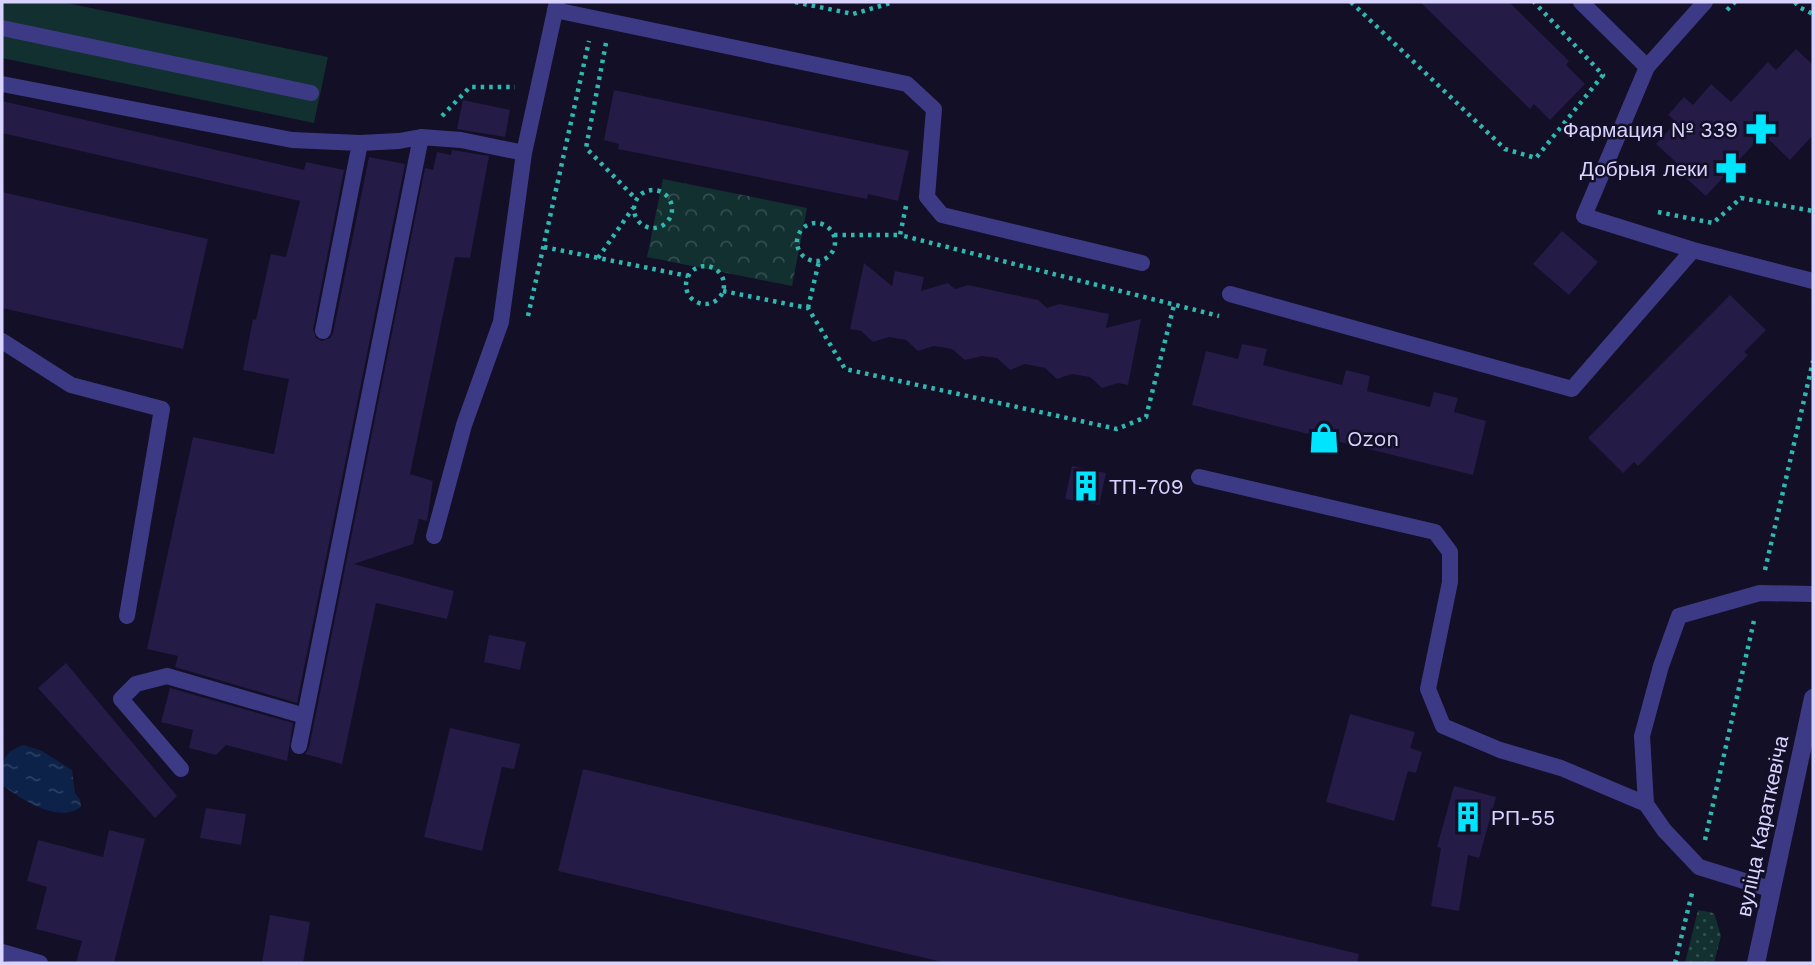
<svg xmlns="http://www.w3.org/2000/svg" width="1815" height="965" font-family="'Work Sans',sans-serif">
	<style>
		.grass { fill: url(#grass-dots) }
		.park { fill: url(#park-crowns) }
		.pitch { fill: #12302f }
		.water { fill: url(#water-ripples) }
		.building { fill: #241b47 }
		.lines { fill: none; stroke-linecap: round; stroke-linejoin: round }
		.path { stroke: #2fb8b0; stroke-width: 4.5; stroke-dasharray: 3.5 5; stroke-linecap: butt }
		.service { stroke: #3d3a85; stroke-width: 16 }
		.tertiary { stroke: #3d3a85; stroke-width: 18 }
		.labels { text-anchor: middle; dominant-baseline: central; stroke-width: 5; stroke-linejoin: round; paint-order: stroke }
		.poi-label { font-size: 21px; fill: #d9d4ff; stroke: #130f26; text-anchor: start }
		.street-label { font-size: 21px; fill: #d9d4ff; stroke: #130f26 }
	</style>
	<defs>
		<pattern id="grass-dots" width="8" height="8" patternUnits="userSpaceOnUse" patternTransform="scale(1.75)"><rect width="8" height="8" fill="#12302f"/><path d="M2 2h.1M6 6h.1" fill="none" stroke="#344d4e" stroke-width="1.8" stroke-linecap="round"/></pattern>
		<pattern id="park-crowns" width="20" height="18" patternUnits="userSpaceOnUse" patternTransform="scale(1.75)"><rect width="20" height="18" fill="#12302f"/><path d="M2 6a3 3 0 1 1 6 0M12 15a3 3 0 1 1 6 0" fill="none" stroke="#344d4e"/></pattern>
		<pattern id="water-ripples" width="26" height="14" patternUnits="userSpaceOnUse" patternTransform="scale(1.75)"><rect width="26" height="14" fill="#0c2248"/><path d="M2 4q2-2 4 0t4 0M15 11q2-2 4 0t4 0" fill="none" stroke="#2f4163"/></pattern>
	</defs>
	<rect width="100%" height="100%" fill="#130f26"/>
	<path class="grass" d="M 1698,910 L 1714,913 L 1721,936 L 1714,963 L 1685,963 Z"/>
	<path class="park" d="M 663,179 L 807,208 L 792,286 L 647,257 Z"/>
	<path class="pitch" d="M 2,2 L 62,2 L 328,57 L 314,123 L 2,58 Z"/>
	<path class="water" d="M 24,745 L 42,751 L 72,770 L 75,793 L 80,800 L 81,807 C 57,824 22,799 2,785 C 2,762 1,753 24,745 Z"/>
	<path class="building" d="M 1420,2 L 1509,2 L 1569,61 L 1566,65 L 1585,84 L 1550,120 L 1534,104 L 1530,109 Z
		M 1796,49 L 1813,65 L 1813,135 L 1790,160 L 1763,134 L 1706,196 L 1678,171 L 1681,167 L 1656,144 L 1676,122 L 1668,115 L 1684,97 L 1693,105 L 1711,84 L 1731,102 L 1768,62 L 1776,70 Z
		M 614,90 L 909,151 L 898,201 L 868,194 L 867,199 L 618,149 L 619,144 L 604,140 Z
		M 463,100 L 510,110 L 505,137 L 457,129 Z
		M 2,101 L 304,170 L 306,162 L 344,170 L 313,329 L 316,338 L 322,341 L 330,338 L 333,333 L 369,157 L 405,164 L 297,703 L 175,667 L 178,656 L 147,649 L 193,437 L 274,454 L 289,379 L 243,370 L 253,319 L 256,320 L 271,254 L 286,257 L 300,201 L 2,133 Z
		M 452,150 L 489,156 L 470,258 L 455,257 L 410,474 L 433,481 L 427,521 L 419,519 L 413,544 L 354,564 L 454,591 L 447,619 L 376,603 L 342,764 L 305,754 L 309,748 L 425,168 L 433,170 L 437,152 L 451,155 Z
		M 2,192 L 208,239 L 183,349 L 2,308 Z
		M 1562,231 L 1598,262 L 1569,295 L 1533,264 Z
		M 864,263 L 892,286 L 895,271 L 924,277 L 921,291 L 948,283 L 955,289 L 968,285 L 1038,300 L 1047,308 L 1059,304 L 1109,314 L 1106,328 L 1141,319 L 1128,385 L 1118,383 L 1102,388 L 1090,377 L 1072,374 L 1057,379 L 1045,368 L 1025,364 L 1010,370 L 997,358 L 982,356 L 965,360 L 952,349 L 934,346 L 918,351 L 906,340 L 889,337 L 873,342 L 861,331 L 850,329 Z
		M 1730,295 L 1766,330 L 1744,352 L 1748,355 L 1638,466 L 1634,462 L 1623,473 L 1588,438 Z
		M 1242,344 L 1267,349 L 1263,365 L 1342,385 L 1346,370 L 1370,376 L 1367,391 L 1430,407 L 1434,392 L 1458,398 L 1454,412 L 1486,421 L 1473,475 L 1192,405 L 1206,351 L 1238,359 Z
		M 1072,466 L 1106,473 L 1099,505 L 1065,499 Z
		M 489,635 L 526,642 L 520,670 L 484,662 Z
		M 66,663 L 177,796 L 155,818 L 38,688 Z
		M 170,688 L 293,723 L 287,761 L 226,745 L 216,755 L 189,748 L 193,730 L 161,722 Z
		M 1350,714 L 1415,732 L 1410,748 L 1422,752 L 1416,773 L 1408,771 L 1394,821 L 1326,802 Z
		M 450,728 L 520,744 L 514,769 L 502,767 L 482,851 L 424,837 Z
		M 583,769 L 1359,954 L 1357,963 L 946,963 L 558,871 Z
		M 1454,786 L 1496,797 L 1479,858 L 1468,855 L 1459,911 L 1431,906 L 1441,848 L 1437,847 Z
		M 206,808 L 246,814 L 241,845 L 200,838 Z
		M 109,830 L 145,839 L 114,963 L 76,963 L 82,941 L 36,929 L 47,887 L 27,881 L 38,840 L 103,857 Z
		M 270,915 L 310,922 L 303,963 L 262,963 Z"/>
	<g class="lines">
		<path class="path" d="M 795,2 L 853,14 L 894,2
			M 1351,2 L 1505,149 L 1536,158 L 1603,75 L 1534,2
			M 1795,2 L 1799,7 L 1813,14
			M 1727,10 L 1735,2
			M 606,43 L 586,148 L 636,199
			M 442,116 L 470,87 L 515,87
			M634 209a19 19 0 1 1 38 0a19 19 0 1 1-38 0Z
			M 906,206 L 900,235 L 1219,316
			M 1658,212 L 1713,223 L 1741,198 L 1813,211
			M797 242a19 19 0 1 1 38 0a19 19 0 1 1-38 0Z
			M 834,235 L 900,235
			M 544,247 L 688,276
			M 598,258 L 633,208
			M686 285a19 19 0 1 1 38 0a19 19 0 1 1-38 0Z
			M 723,291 L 808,308 L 845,369 L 1117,429 L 1146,417 L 1174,305
			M 808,308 L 819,261
			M 528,316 L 589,41
			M 1765,570 L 1813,361
			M 1705,840 L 1755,616
			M 1675,963 L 1693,889"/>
		<path class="service" d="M 1581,2 L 1647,67
			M 1705,2 L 1647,67 L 1584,216 L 1693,250 L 1813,281
			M 555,10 L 907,84 L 934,109 L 927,197 L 942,215 L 1142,263
			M 2,28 L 311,93
			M 2,84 L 292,140 L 360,143 L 399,141 L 421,137 L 461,140 L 524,153
			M 1230,294 L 1572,389 L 1693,250
			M 323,331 L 360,143
			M 2,341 L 71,385 L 162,409 L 127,616
			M 1199,477 L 1435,532 L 1450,552 L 1450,582 L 1428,689 L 1443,726 L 1500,750 L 1561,768 L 1646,804
			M 434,536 L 464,425 L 501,322 L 524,153 L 557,2
			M 299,746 L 421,137
			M 181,769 L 121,699 L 136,684 L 167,676 L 305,716
			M 1770,889 L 1699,867 L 1664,830 L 1646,804 L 1642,736 L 1661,666 L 1679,616 L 1760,593 L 1813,594
			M 2,952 L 40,963"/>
		<path class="tertiary" d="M 1756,963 L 1813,698"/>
	</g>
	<defs>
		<g id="pharmacy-bare" transform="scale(2.415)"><path d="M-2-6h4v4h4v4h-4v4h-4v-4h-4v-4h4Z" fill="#00e5ff" stroke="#130f26" stroke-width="2.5" paint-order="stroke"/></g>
		<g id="shop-bare" transform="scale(2.415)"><path d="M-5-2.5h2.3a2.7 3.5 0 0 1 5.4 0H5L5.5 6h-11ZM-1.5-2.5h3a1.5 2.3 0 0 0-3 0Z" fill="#00e5ff" stroke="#130f26" stroke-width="2.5" paint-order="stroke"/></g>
		<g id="building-bare" transform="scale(2.415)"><path d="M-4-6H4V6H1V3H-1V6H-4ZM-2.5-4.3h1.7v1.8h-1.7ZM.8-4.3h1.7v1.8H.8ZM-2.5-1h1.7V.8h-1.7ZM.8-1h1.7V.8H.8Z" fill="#00e5ff" stroke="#130f26" stroke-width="2.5" paint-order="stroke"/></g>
	</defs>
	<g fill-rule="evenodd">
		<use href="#pharmacy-bare" x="1761" y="129"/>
		<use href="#pharmacy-bare" x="1731" y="168"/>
		<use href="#shop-bare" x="1324" y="438"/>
		<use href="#building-bare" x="1086" y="486"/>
		<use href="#building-bare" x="1468" y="817"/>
	</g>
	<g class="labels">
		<g class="poi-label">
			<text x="1738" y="129" text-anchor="end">Фармация № 339</text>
			<text x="1708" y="168" text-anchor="end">Добрыя леки</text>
			<text x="1347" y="438">Ozon</text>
			<text x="1109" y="486">ТП-709</text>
			<text x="1491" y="817">РП-55</text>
		</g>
		<g class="street-label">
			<text transform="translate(1762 826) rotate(-78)">вуліца Караткевіча</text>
		</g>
	</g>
	<rect width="1815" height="965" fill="none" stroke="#d9d4ff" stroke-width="7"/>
</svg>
